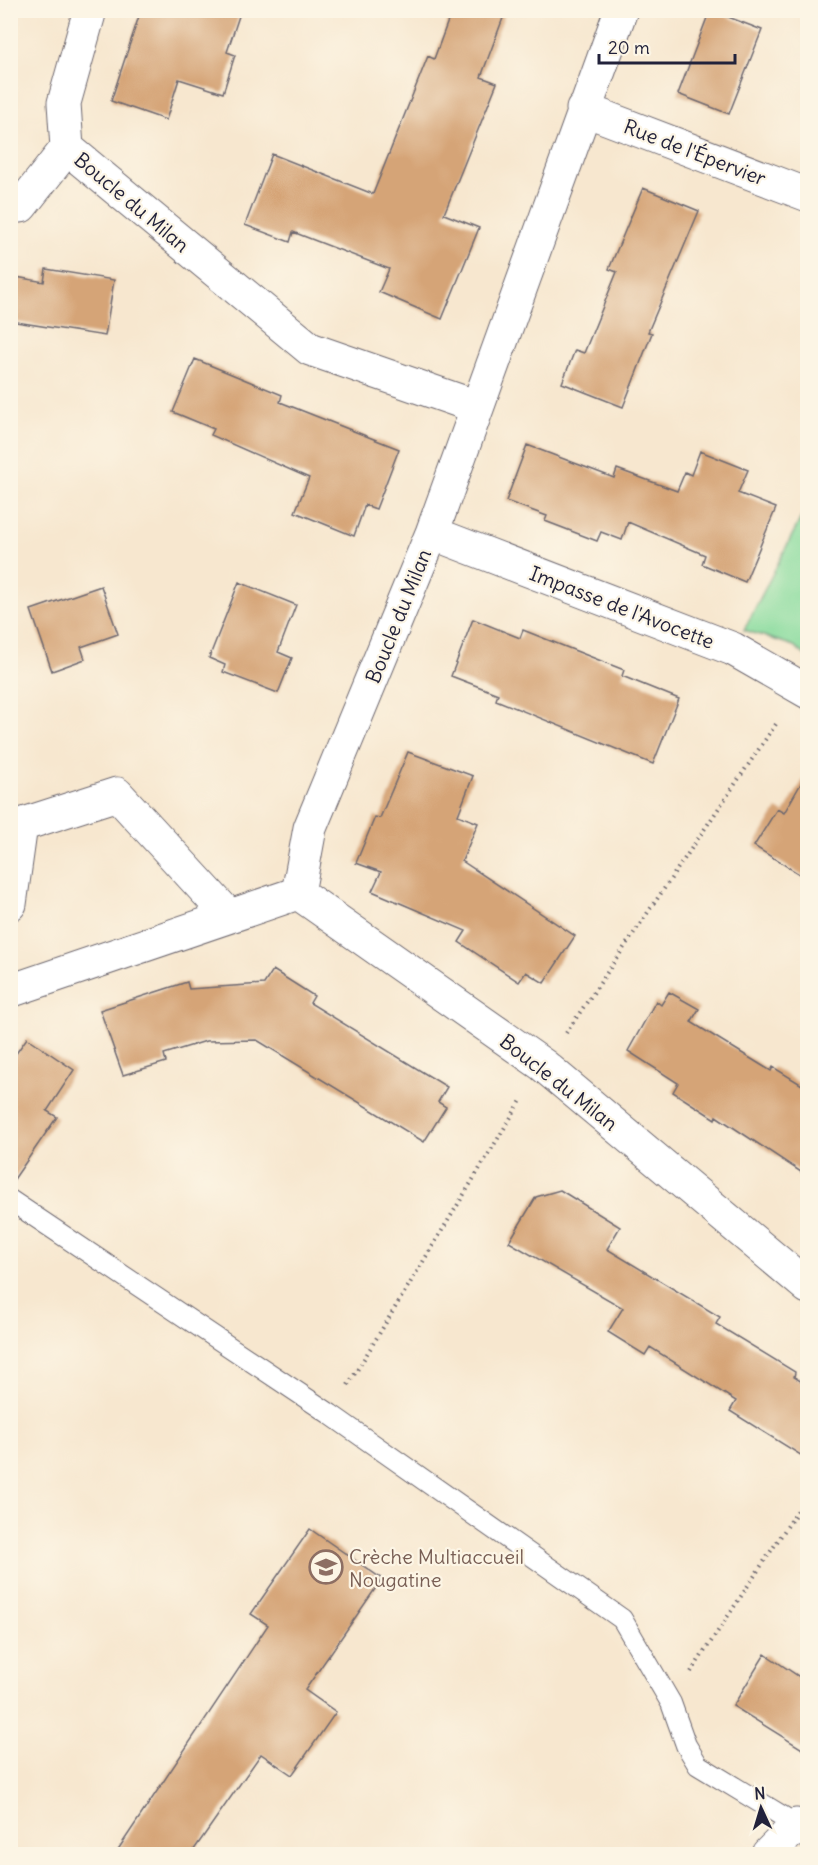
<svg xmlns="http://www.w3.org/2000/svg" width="818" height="1865" font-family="Delius,sans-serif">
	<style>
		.green { fill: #87db9d; stroke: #547e6c; stroke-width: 1.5 }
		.building { fill: #d5a477 }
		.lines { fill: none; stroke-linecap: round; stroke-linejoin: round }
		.service-casing { stroke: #6d676f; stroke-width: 22 }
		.minor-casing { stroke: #6d676f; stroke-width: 35 }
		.path { stroke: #6d676f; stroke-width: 4; stroke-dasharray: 1.5 4.5; stroke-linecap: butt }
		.service { stroke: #fff; stroke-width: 20 }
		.minor { stroke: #fff; stroke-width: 33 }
		.labels { text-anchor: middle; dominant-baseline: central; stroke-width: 4.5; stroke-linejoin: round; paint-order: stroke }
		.street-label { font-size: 20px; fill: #22223b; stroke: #fcf5e5 }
		.education-label { font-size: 20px; fill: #785e54; stroke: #fcf5e5; text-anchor: start }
	</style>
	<rect width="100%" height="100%" fill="#fcf5e5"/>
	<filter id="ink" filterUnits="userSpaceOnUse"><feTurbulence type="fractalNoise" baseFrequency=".0167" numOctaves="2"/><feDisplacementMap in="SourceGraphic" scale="12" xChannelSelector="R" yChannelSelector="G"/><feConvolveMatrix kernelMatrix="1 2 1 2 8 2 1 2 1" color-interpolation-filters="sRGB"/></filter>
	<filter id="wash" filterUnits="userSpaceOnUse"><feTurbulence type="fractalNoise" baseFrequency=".008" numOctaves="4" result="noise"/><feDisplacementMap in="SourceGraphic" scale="24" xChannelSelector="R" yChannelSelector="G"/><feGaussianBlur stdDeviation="1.35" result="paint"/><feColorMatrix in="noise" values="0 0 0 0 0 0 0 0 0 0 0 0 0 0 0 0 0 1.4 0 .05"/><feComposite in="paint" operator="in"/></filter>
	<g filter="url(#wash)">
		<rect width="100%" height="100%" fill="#f7e7cf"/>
		<path class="green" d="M 807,506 L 807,657 L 794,646 L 744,630 Z"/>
		<g id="blocks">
			<path class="building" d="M 141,10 L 241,10 L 227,52 L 235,55 L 223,93 L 179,79 L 166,120 L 111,101 Z
				M 452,10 L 506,10 L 481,77 L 497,83 L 444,214 L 479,228 L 442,319 L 379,292 L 389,269 L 293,232 L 290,242 L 245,225 L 272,154 L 373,194 L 428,56 L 434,59 Z
				M 710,10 L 762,30 L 729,114 L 678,94 Z
				M 643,188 L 699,211 L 648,332 L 652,333 L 623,407 L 562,383 L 575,350 L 584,353 L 617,272 L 609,269 Z
				M 46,269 L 114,280 L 105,336 L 10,321 L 10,276 L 44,282 Z
				M 195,359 L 282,395 L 280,402 L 399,449 L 376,509 L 365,505 L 354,536 L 295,512 L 309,478 L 211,435 L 214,429 L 173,412 Z
				M 527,445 L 614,478 L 617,469 L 677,491 L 685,472 L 691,475 L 700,451 L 748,470 L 738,493 L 776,508 L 745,582 L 702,564 L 705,555 L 628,522 L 622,540 L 601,532 L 597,541 L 545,521 L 547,516 L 506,501 Z
				M 239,582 L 296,605 L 278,652 L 292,658 L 278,693 L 223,672 L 225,665 L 209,658 Z
				M 101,586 L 118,634 L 81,647 L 85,659 L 52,671 L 31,610 Z
				M 473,619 L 520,638 L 523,630 L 624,670 L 622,676 L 679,699 L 653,764 L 496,700 L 498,694 L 451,676 Z
				M 408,752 L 473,776 L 458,815 L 478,823 L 462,861 L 575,936 L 544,983 L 526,972 L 519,982 L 459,942 L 466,931 L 372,891 L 381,872 L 356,863 L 375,817 L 380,818 Z
				M 807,773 L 807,879 L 754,846 L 777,809 L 784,813 Z
				M 273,970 L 314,996 L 310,1003 L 447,1087 L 438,1102 L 446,1107 L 424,1142 L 257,1040 L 206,1041 L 164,1054 L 166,1062 L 123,1075 L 100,1010 L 187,982 L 189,989 L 264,984 Z
				M 669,992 L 699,1009 L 691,1022 L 771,1071 L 773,1067 L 807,1088 L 807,1176 L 716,1116 L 715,1119 L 673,1092 L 678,1083 L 628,1051 L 656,1001 L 661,1005 Z
				M 27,1038 L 74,1070 L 47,1111 L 57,1117 L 10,1185 L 10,1062 Z
				M 560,1190 L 620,1227 L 607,1249 L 720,1317 L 716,1324 L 795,1372 L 794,1377 L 807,1385 L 807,1459 L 730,1411 L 736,1401 L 650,1347 L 645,1355 L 608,1332 L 623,1308 L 509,1242 L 536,1197 Z
				M 310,1529 L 382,1579 L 305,1690 L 336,1712 L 292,1775 L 261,1754 L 191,1854 L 115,1854 L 268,1625 L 251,1614 Z
				M 765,1654 L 807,1682 L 807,1752 L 733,1706 Z"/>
		</g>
	</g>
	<g filter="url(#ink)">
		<use href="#blocks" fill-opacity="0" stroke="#6d676f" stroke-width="1.5"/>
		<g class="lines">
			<g class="service-casing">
				<path id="service" d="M 10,1200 L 330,1414 L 622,1619 L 671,1703 L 686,1745 L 698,1765 L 797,1825"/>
			</g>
			<g class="minor-casing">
				<path id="minor" d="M 621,10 L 432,533 L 310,828 L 298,893 L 543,1065 L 808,1287
					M 583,109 L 808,195
					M 67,148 L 310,349 L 477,407
					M 10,206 L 21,206 L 67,148 L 64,103 L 90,10
					M 432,533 L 733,649 L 808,692
					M 10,904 L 21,825 L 117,794 L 229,916
					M 10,991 L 298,893
					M 768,1854 L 797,1825 L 808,1832"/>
			</g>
			<path class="path" d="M 566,1033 L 778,721
				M 348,1385 L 522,1099
				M 691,1672 L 808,1495"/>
			<use href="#service" class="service"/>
			<use href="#minor" class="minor"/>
		</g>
	</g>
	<defs>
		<g id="school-ring" transform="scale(1.725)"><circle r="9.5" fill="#fcf5e5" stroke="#8d6e63" stroke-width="1.5"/><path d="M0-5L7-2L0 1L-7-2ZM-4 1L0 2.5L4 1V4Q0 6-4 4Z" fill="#8d6e63"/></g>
	</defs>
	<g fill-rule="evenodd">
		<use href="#school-ring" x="326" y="1567"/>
	</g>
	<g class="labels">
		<g class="street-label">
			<text transform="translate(695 152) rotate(21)">Rue de l'Épervier</text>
			<text transform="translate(132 202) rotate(40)">Boucle du Milan</text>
			<text transform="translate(622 607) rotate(21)">Impasse de l'Avocette</text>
			<text transform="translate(398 616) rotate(-68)">Boucle du Milan</text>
			<text transform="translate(559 1082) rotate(38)">Boucle du Milan</text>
		</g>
		<g class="education-label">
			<text x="349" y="1556">Crèche Multiaccueil<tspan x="349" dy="23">Nougatine</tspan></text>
		</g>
	</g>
	<rect width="818" height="1865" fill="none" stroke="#fcf5e5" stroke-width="36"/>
	<g transform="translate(761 1808) rotate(356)" stroke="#fcf5e5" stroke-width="4.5" paint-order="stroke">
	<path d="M0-4.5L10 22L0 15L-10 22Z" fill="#22223b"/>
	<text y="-9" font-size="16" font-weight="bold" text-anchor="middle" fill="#22223b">N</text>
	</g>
	<path d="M599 54v9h136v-9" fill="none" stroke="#22223b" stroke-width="3"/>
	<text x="608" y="54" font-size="18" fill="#22223b" stroke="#fcf5e5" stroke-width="4.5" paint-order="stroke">20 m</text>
</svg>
